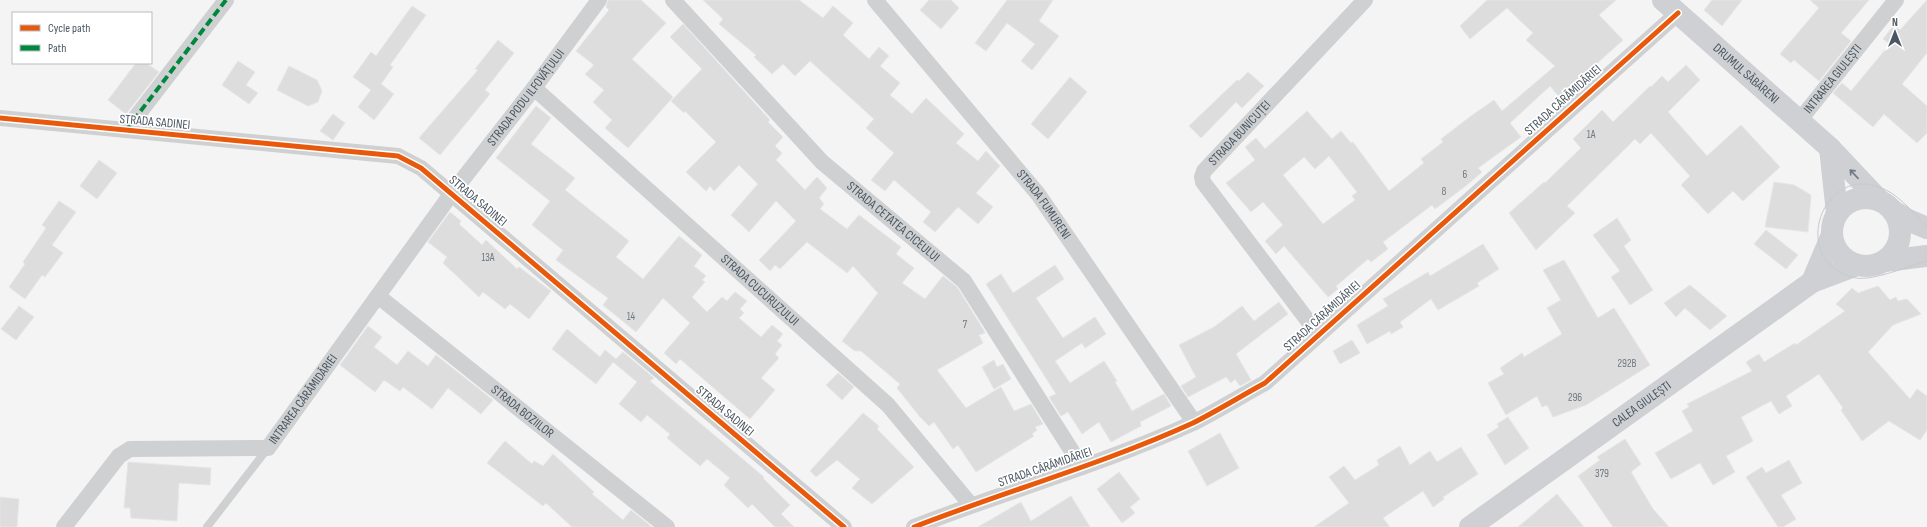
<svg xmlns="http://www.w3.org/2000/svg" width="1927" height="527" font-family="'Sofia Sans Condensed',sans-serif">
	<style>
		.building { fill: #ddddde; stroke: #e5e6e7; fill-rule: evenodd }
		.lines { fill: none; stroke-linecap: round; stroke-linejoin: round }
		.service { stroke: #ced0d2; stroke-width: 8 }
		.minor { stroke: #ced0d2; stroke-width: 16 }
		.secondary { stroke: #ced0d4; stroke-width: 22 }
		.tram { stroke: #c9cacc; stroke-width: 1 }
		.quiet { stroke: #00873e; stroke-width: 4; stroke-dasharray: 8 4; stroke-linecap: butt }
		.cycleway-casing { stroke: #fff; stroke-width: 8 }
		.cycleway { stroke: #e8590c; stroke-width: 5 }
		.oneway { stroke: #727b84 }
		.labels { text-anchor: middle; dominant-baseline: central; stroke-width: 3.5; stroke-linejoin: round; paint-order: stroke }
		.number-label { font-size: 11px; fill: #707881 }
		.street-label { font-size: 13px; fill: #4a5661; stroke: #fff }
	</style>
	<rect width="100%" height="100%" fill="#f4f4f4"/>
	<path class="building" d="M 608,0 L 641,0 L 666,23 L 632,59 L 673,97 L 628,148 L 605,128 L 612,120 L 593,102 L 604,90 L 585,74 L 594,65 L 576,51 L 609,10 L 606,7 Z
		M 703,0 L 799,0 L 823,18 L 833,6 L 853,23 L 843,35 L 869,59 L 879,47 L 889,56 L 880,66 L 900,83 L 890,95 L 912,114 L 926,98 L 964,134 L 956,143 L 978,161 L 986,151 L 1000,166 L 976,193 L 993,207 L 978,224 L 958,207 L 935,232 L 923,222 L 931,212 L 894,180 L 885,191 L 871,180 L 894,153 L 866,128 L 874,119 L 810,61 L 795,76 L 783,64 L 772,74 L 754,57 L 756,55 L 719,24 L 723,19 Z
		M 929,0 L 951,0 L 959,8 L 941,29 L 920,10 Z
		M 1007,0 L 1053,0 L 1039,21 L 1059,36 L 1032,70 L 1021,61 L 1035,44 L 1007,23 L 986,51 L 975,43 Z
		M 1487,0 L 1616,0 L 1599,15 L 1623,40 L 1584,75 L 1585,77 L 1560,98 L 1550,86 L 1510,123 L 1521,137 L 1478,168 L 1482,172 L 1467,185 L 1435,209 L 1432,205 L 1383,242 L 1388,249 L 1371,262 L 1368,259 L 1336,286 L 1338,289 L 1328,297 L 1284,246 L 1276,254 L 1265,241 L 1283,225 L 1263,202 L 1251,212 L 1226,183 L 1255,160 L 1245,147 L 1256,138 L 1265,149 L 1307,111 L 1332,139 L 1341,131 L 1351,143 L 1353,142 L 1389,191 L 1424,163 L 1421,159 L 1443,142 L 1441,139 L 1471,116 L 1494,100 L 1502,111 L 1555,66 L 1526,40 L 1533,33 L 1507,8 L 1470,39 L 1460,26 ZM 1329,156 L 1357,192 L 1352,196 L 1355,200 L 1323,224 L 1283,175 L 1304,157 L 1315,169 Z
		M 1712,0 L 1742,0 L 1722,26 L 1704,10 Z
		M 1810,0 L 1869,0 L 1841,33 L 1851,41 L 1819,81 L 1794,60 L 1791,63 L 1780,54 L 1819,8 Z
		M 1927,0 L 1927,53 L 1902,84 L 1927,106 L 1927,133 L 1917,143 L 1884,114 L 1873,127 L 1833,93 L 1842,83 L 1851,91 L 1890,44 L 1883,39 L 1894,25 L 1900,30 Z
		M 412,6 L 426,15 L 390,65 L 393,67 L 381,84 L 394,94 L 374,120 L 358,107 L 371,90 L 353,77 L 371,52 L 376,56 Z
		M 683,24 L 770,120 L 768,122 L 783,137 L 775,146 L 782,153 L 776,160 L 805,190 L 817,177 L 827,188 L 819,198 L 824,204 L 820,209 L 847,229 L 859,215 L 901,247 L 896,254 L 914,268 L 902,283 L 925,299 L 943,276 L 957,287 L 983,329 L 985,333 L 979,335 L 983,343 L 937,370 L 966,408 L 1001,387 L 1014,411 L 1031,404 L 1043,424 L 1035,427 L 1037,430 L 1032,434 L 1034,436 L 976,472 L 958,445 L 953,449 L 934,422 L 929,426 L 920,417 L 897,388 L 900,384 L 861,351 L 855,351 L 842,341 L 878,293 L 853,266 L 847,273 L 807,242 L 780,269 L 775,265 L 770,271 L 759,260 L 796,221 L 776,201 L 749,232 L 731,215 L 758,184 L 739,165 L 714,191 L 710,186 L 706,191 L 686,172 L 716,142 L 685,111 L 684,113 L 671,101 L 702,69 L 670,37 Z
		M 498,40 L 514,53 L 485,90 L 490,94 L 440,155 L 419,138 L 478,70 L 475,69 Z
		M 238,61 L 255,72 L 246,85 L 258,93 L 249,104 L 222,85 Z
		M 136,63 L 146,63 L 159,72 L 126,114 L 108,100 Z
		M 1686,65 L 1700,80 L 1668,112 L 1707,156 L 1741,125 L 1780,167 L 1743,201 L 1733,191 L 1708,214 L 1681,185 L 1690,176 L 1651,133 L 1640,144 L 1635,139 L 1567,206 L 1575,213 L 1536,250 L 1509,213 L 1544,182 L 1545,183 L 1581,148 L 1573,139 L 1602,110 L 1613,122 L 1650,86 L 1651,87 L 1662,76 L 1668,82 Z
		M 289,66 L 317,80 L 322,91 L 318,102 L 308,106 L 277,90 Z
		M 1248,72 L 1264,86 L 1242,108 L 1236,102 L 1201,138 L 1189,126 L 1237,80 L 1239,81 Z
		M 1070,77 L 1087,92 L 1048,139 L 1031,124 Z
		M 536,106 L 551,118 L 531,144 L 575,178 L 565,190 L 629,241 L 616,257 L 643,279 L 679,236 L 702,255 L 694,266 L 706,276 L 702,280 L 705,282 L 692,297 L 707,312 L 722,297 L 727,301 L 735,292 L 747,301 L 740,309 L 744,313 L 739,318 L 761,337 L 772,325 L 783,334 L 777,341 L 782,345 L 775,354 L 779,358 L 761,378 L 775,390 L 750,419 L 680,359 L 676,364 L 664,353 L 690,323 L 663,298 L 636,332 L 603,305 L 608,298 L 556,260 L 563,250 L 532,225 L 550,201 L 496,158 Z
		M 333,114 L 345,123 L 333,140 L 320,131 Z
		M 99,160 L 117,173 L 97,199 L 80,186 Z
		M 1774,182 L 1794,185 L 1811,195 L 1808,232 L 1765,227 Z
		M 59,201 L 76,212 L 52,245 L 63,253 L 45,277 L 42,275 L 25,299 L 9,287 L 25,264 L 23,262 L 46,228 L 42,225 Z
		M 450,212 L 461,221 L 459,224 L 482,245 L 486,240 L 517,269 L 519,267 L 551,291 L 529,319 L 510,304 L 505,309 L 483,292 L 479,297 L 443,263 L 447,257 L 428,242 Z
		M 1617,218 L 1631,240 L 1624,246 L 1653,290 L 1630,305 L 1611,277 L 1620,271 L 1593,235 Z
		M 1766,230 L 1798,255 L 1786,269 L 1754,244 Z
		M 1483,244 L 1499,269 L 1477,283 L 1479,286 L 1438,310 L 1431,299 L 1400,322 L 1403,327 L 1391,334 L 1390,331 L 1367,344 L 1357,325 L 1388,306 L 1383,299 L 1428,272 L 1430,276 Z
		M 1564,260 L 1598,318 L 1614,308 L 1650,365 L 1586,405 L 1553,417 L 1547,405 L 1542,407 L 1537,396 L 1506,415 L 1488,383 L 1504,374 L 1500,368 L 1522,353 L 1524,357 L 1562,334 L 1547,308 L 1561,300 L 1543,270 Z
		M 1055,265 L 1064,279 L 1036,298 L 1063,338 L 1095,317 L 1106,334 L 1085,348 L 1082,343 L 1055,361 L 1070,383 L 1104,361 L 1117,381 L 1115,382 L 1132,411 L 1164,394 L 1171,406 L 1140,422 L 1141,426 L 1111,442 L 1099,422 L 1082,434 L 1068,412 L 1061,416 L 1049,397 L 1056,394 L 986,284 L 1001,274 L 1013,293 Z
		M 1690,285 L 1727,316 L 1710,330 L 1685,308 L 1676,317 L 1664,303 Z
		M 1878,286 L 1890,300 L 1896,297 L 1898,301 L 1907,299 L 1921,314 L 1893,325 L 1868,352 L 1910,399 L 1917,389 L 1927,396 L 1927,430 L 1920,440 L 1889,421 L 1862,441 L 1841,410 L 1843,408 L 1819,374 L 1786,396 L 1792,406 L 1779,414 L 1771,401 L 1741,417 L 1753,441 L 1726,456 L 1735,472 L 1713,485 L 1700,463 L 1671,479 L 1655,453 L 1693,431 L 1682,411 L 1689,407 L 1687,404 L 1752,371 L 1746,362 L 1759,354 L 1764,362 L 1795,343 L 1796,345 L 1845,311 L 1836,304 L 1852,288 L 1858,293 Z
		M 1279,302 L 1288,314 L 1236,354 L 1251,380 L 1240,386 L 1235,379 L 1231,383 L 1226,377 L 1188,397 L 1181,386 L 1196,377 L 1179,345 L 1214,327 L 1242,306 L 1254,321 Z
		M 19,306 L 34,317 L 16,340 L 1,329 Z
		M 368,326 L 382,337 L 374,347 L 397,365 L 408,351 L 428,366 L 436,355 L 493,400 L 481,414 L 448,388 L 432,409 L 403,387 L 400,391 L 384,380 L 375,392 L 340,365 Z
		M 567,329 L 600,357 L 605,350 L 616,359 L 623,352 L 654,378 L 650,381 L 764,477 L 763,478 L 790,505 L 781,514 L 794,527 L 775,527 L 752,504 L 748,508 L 724,485 L 730,478 L 707,459 L 700,466 L 667,438 L 670,434 L 647,415 L 641,422 L 619,404 L 637,382 L 613,362 L 596,384 L 552,349 Z
		M 1352,340 L 1360,353 L 1340,364 L 1333,351 Z
		M 994,360 L 997,367 L 1003,364 L 1011,379 L 994,389 L 982,367 Z
		M 838,373 L 854,387 L 842,400 L 826,385 Z
		M 863,413 L 879,426 L 877,429 L 914,467 L 872,504 L 852,488 L 860,479 L 837,460 L 816,477 L 810,471 Z
		M 1508,417 L 1529,448 L 1505,465 L 1487,435 L 1499,427 L 1497,424 Z
		M 1220,433 L 1239,468 L 1207,486 L 1188,451 Z
		M 1625,439 L 1641,464 L 1631,472 L 1653,509 L 1669,527 L 1613,527 L 1578,476 L 1600,460 L 1597,457 Z
		M 505,441 L 532,464 L 534,461 L 543,466 L 553,454 L 594,492 L 592,494 L 623,520 L 631,510 L 652,527 L 572,527 L 546,503 L 543,506 L 487,463 Z
		M 1400,446 L 1410,465 L 1430,451 L 1437,462 L 1461,447 L 1478,474 L 1443,497 L 1444,499 L 1433,507 L 1423,491 L 1383,518 L 1390,527 L 1314,527 L 1349,503 L 1329,477 L 1344,466 L 1355,480 L 1379,465 L 1377,460 Z
		M 1789,460 L 1802,483 L 1781,495 L 1796,519 L 1783,527 L 1778,527 L 1746,477 L 1762,467 L 1766,473 Z
		M 128,462 L 211,468 L 210,485 L 179,483 L 177,521 L 131,518 L 130,508 L 124,508 Z
		M 1119,472 L 1140,499 L 1130,507 L 1135,513 L 1122,523 L 1097,489 Z
		M 1557,494 L 1584,527 L 1518,527 Z
		M 1071,496 L 1090,527 L 978,527 L 1021,502 L 1031,521 Z
		M 0,497 L 19,499 L 17,527 L 0,527 Z"/>
	<g class="lines">
		<path class="service" d="M 207,527 L 268,448"/>
		<g class="minor">
			<path id="s1" d="M 673,0 L 822,162 L 964,281 L 1082,467"/>
			<path id="s2" d="M 875,0 L 1038,194 L 1194,422"/>
			<path id="s3" d="M 534,88 L 888,405 L 971,505"/>
			<path d="M 0,118 L 398,156 L 421,168 L 844,527"/>
			<path id="s4" d="M 1799,121 L 1896,0"/>
			<path d="M 126,130 L 226,0"/>
			<path id="s5" d="M 378,296 L 667,527"/>
			<path id="s6" d="M 1318,334 L 1203,182 L 1202,177 L 1204,171 L 1365,0"/>
			<path id="s7" d="M 64,527 L 119,456 L 130,449 L 268,448 L 452,193 L 534,88 L 599,0"/>
			<path d="M 914,527 C 1006,491 1103,464 1193,423 C 1217,411 1241,396 1265,383 L 1678,13"/>
		</g>
		<g class="secondary">
			<path id="s8" d="M 1663,0 L 1830,148 L 1879,200"/>
			<path d="M 1830,148 L 1837,213"/>
			<circle cx="1866" cy="232" r="34"/>
			<path d="M 1893,211 L 1908,220 L 1927,228"/>
			<path d="M 1885,261 L 1927,256"/>
			<path d="M 1812,282 L 1831,237"/>
			<path id="s9" d="M 1470,527 L 1812,282 L 1857,265"/>
		</g>
		<path class="tram" d="M 1927,227 C 1915,215 1902,198 1886,190 C 1822,158 1786,264 1856,278 C 1873,281 1909,266 1927,261"/>
		<path class="quiet" d="M 126,130 L 226,0"/>
		<g class="cycleway-casing">
			<path id="cycleway" d="M 0,118 L 398,156 L 421,168 L 844,527
				M 914,527 C 1006,491 1103,464 1193,423 C 1217,411 1241,396 1265,383 L 1678,13"/>
		</g>
		<use href="#cycleway" class="cycleway"/>
	</g>
	<defs><path id="oneway-shaft" d="M-6 0H5M1.5-3L5.5 0L1.5 3" fill="none" stroke-width="1.6" stroke-linecap="round" stroke-linejoin="round"/></defs>
	<use class="oneway" href="#oneway-shaft" transform="translate(1854 174) rotate(-133)"/>
	<g class="labels">
		<g class="number-label">
			<text x="1591" y="134">1A</text>
			<text x="1465" y="174">6</text>
			<text x="1444" y="191">8</text>
			<text x="488" y="257">13A</text>
			<text x="631" y="316">14</text>
			<text x="965" y="324">7</text>
			<text x="1627" y="363">292B</text>
			<text x="1575" y="397">296</text>
			<text x="1602" y="473">379</text>
		</g>
		<g class="street-label">
			<text stroke="none"><textPath href="#s8" startOffset="111">DRUMUL SĂBĂRENI</textPath></text>
			<text stroke="none"><textPath href="#s4" startOffset="54">INTRAREA GIULEȘTI</textPath></text>
			<text stroke="none"><textPath href="#s7" startOffset="676">STRADA PODU ILFOVĂȚULUI</textPath></text>
			<text transform="translate(1563 100) rotate(-42)">STRADA CĂRĂMIDĂRIEI</text>
			<text transform="translate(155 122) rotate(5)">STRADA SADINEI</text>
			<text stroke="none"><textPath href="#s6" startOffset="254">STRADA BUNICUȚEI</textPath></text>
			<text transform="translate(478 201) rotate(40)">STRADA SADINEI</text>
			<text stroke="none"><textPath href="#s2" startOffset="265">STRADA FUMURENI</textPath></text>
			<text stroke="none"><textPath href="#s1" startOffset="313">STRADA CETATEA CICEULUI</textPath></text>
			<text stroke="none"><textPath href="#s3" startOffset="303">STRADA CUCURUZULUI</textPath></text>
			<text transform="translate(1322 316) rotate(-42)">STRADA CĂRĂMIDĂRIEI</text>
			<text stroke="none"><textPath href="#s7" startOffset="301">INTRAREA CĂRĂMIDĂRIEI</textPath></text>
			<text stroke="none"><textPath href="#s9" startOffset="211">CALEA GIULEȘTI</textPath></text>
			<text transform="translate(725 411) rotate(40)">STRADA SADINEI</text>
			<text stroke="none"><textPath href="#s5" startOffset="185">STRADA BOZIILOR</textPath></text>
			<text transform="translate(1045 467) rotate(-19)">STRADA CĂRĂMIDĂRIEI</text>
		</g>
	</g>
	<rect x="12" y="12" width="140" height="52" fill="#ffffff" stroke="#b7bbc0"/>
	<rect x="20" y="25" width="20" height="6" fill="#e8590c" stroke="#b7bbc0"/>
	<text x="48" y="32" font-size="12" fill="#4a5661">Cycle path</text>
	<rect x="20" y="45" width="20" height="6" fill="#00873e" stroke="#b7bbc0"/>
	<text x="48" y="52" font-size="12" fill="#4a5661">Path</text>
	<g transform="translate(1895 32)" stroke="#ffffff" stroke-width="3" paint-order="stroke">
	<path d="M0-3L7 15L0 10L-7 15Z" fill="#4a5661"/>
	<text y="-6" font-size="11" font-weight="bold" text-anchor="middle" fill="#4a5661">N</text>
	</g>
</svg>
